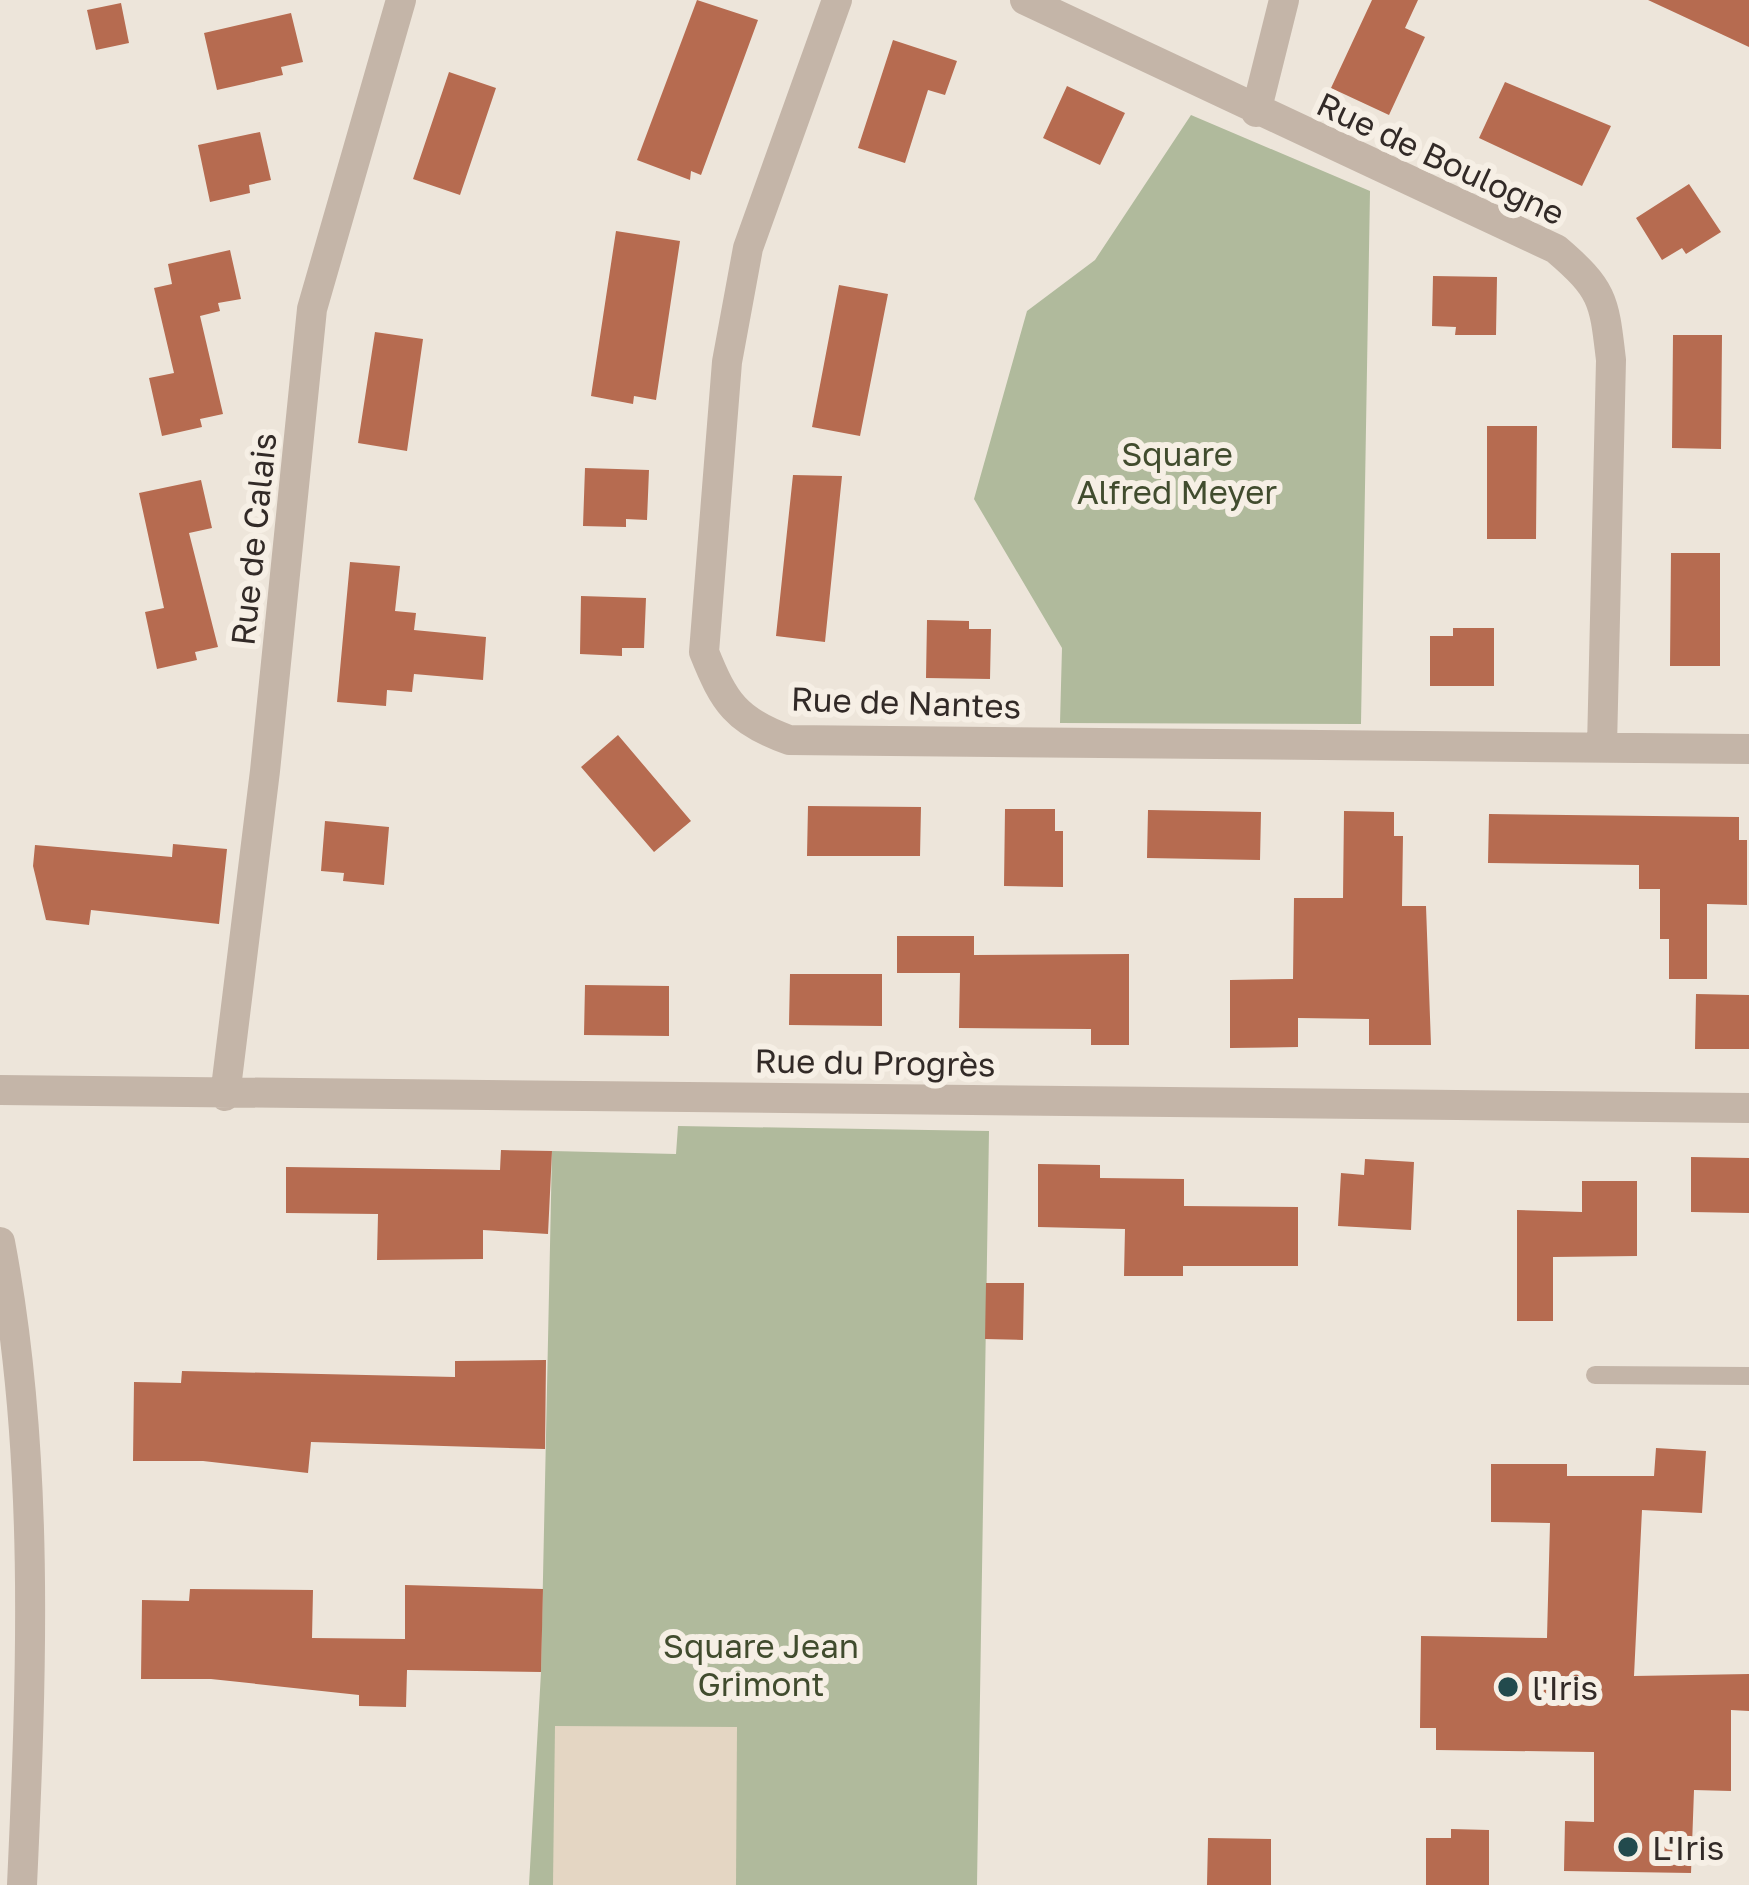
<svg xmlns="http://www.w3.org/2000/svg" width="1749" height="1885" font-family="'Golos Text',sans-serif">
	<style>
		.green { fill: #b0ba9c }
		.plaza { fill: #e4d6c3 }
		.building { fill: #b66b50 }
		.lines { fill: none; stroke-linecap: round; stroke-linejoin: round }
		.lane { stroke: #c4b5a8; stroke-width: 18 }
		.street { stroke: #c4b5a8; stroke-width: 30 }
		.poi-dot { fill: #224a4d; stroke: #f6efe5; stroke-width: 4.5 }
		.labels { text-anchor: middle; dominant-baseline: central; stroke-width: 12; stroke-linejoin: round; paint-order: stroke }
		.street-label { font-size: 33px; fill: #322a27; stroke: #f6efe5 }
		.park-label { font-size: 33px; fill: #414c2e; stroke: #f6efe5 }
		.poi-label { font-size: 33px; fill: #322a27; stroke: #f6efe5; text-anchor: start }
	</style>
	<rect width="100%" height="100%" fill="#ede5da"/>
	<path class="green" d="M 1191,115 L 1370,191 L 1361,724 L 1060,723 L 1062,648 L 974,499 L 1027,311 L 1095,260 Z
		M 678,1126 L 989,1131 L 977,1885 L 529,1885 L 541,1672 L 552,1151 L 676,1154 Z"/>
	<path class="plaza" d="M 555,1726 L 737,1727 L 736,1885 L 553,1885 Z"/>
	<path class="building" d="M 697,0 L 758,20 L 701,175 L 691,171 L 690,180 L 637,160 Z
		M 1372,0 L 1418,0 L 1405,28 L 1425,37 L 1389,115 L 1331,88 Z
		M 1648,0 L 1749,0 L 1749,47 Z
		M 121,3 L 129,43 L 96,50 L 87,10 Z
		M 291,13 L 303,62 L 281,67 L 283,75 L 217,90 L 204,33 Z
		M 893,40 L 957,61 L 945,95 L 928,90 L 905,163 L 858,148 Z
		M 449,72 L 496,88 L 460,195 L 413,179 Z
		M 1505,82 L 1611,126 L 1582,186 L 1479,138 Z
		M 1067,86 L 1125,113 L 1100,165 L 1043,138 Z
		M 260,132 L 271,180 L 249,185 L 250,193 L 210,202 L 198,145 Z
		M 1689,184 L 1721,232 L 1686,254 L 1682,248 L 1662,260 L 1636,218 Z
		M 616,231 L 680,241 L 656,400 L 634,396 L 633,404 L 591,396 Z
		M 230,250 L 241,299 L 218,303 L 220,311 L 200,316 L 223,414 L 200,419 L 202,427 L 162,436 L 149,378 L 174,373 L 154,288 L 172,284 L 168,264 Z
		M 1433,276 L 1497,277 L 1496,335 L 1455,335 L 1456,327 L 1432,326 Z
		M 839,285 L 888,294 L 860,436 L 812,427 Z
		M 375,332 L 423,339 L 407,451 L 358,443 Z
		M 1673,335 L 1722,335 L 1721,449 L 1672,448 Z
		M 1487,426 L 1537,426 L 1536,539 L 1487,539 Z
		M 585,468 L 649,470 L 647,520 L 626,519 L 626,527 L 583,526 Z
		M 793,475 L 842,476 L 825,642 L 776,636 Z
		M 201,480 L 212,528 L 189,533 L 218,647 L 195,652 L 197,660 L 157,669 L 145,612 L 164,608 L 139,493 Z
		M 1671,553 L 1720,553 L 1720,666 L 1670,666 Z
		M 350,562 L 400,566 L 395,611 L 416,613 L 414,630 L 486,637 L 483,680 L 414,674 L 412,692 L 387,690 L 386,706 L 337,702 Z
		M 581,596 L 646,598 L 644,648 L 622,648 L 622,656 L 580,654 Z
		M 927,620 L 969,621 L 969,629 L 991,629 L 990,679 L 926,678 Z
		M 1453,628 L 1494,628 L 1494,686 L 1430,686 L 1430,636 L 1453,636 Z
		M 618,735 L 691,821 L 654,852 L 581,767 Z
		M 808,806 L 921,807 L 920,856 L 807,856 Z
		M 1005,809 L 1055,809 L 1055,831 L 1063,831 L 1063,887 L 1004,886 Z
		M 1148,810 L 1261,812 L 1260,860 L 1147,858 Z
		M 1344,811 L 1394,812 L 1394,836 L 1403,836 L 1402,906 L 1426,906 L 1431,1045 L 1369,1045 L 1369,1019 L 1298,1018 L 1298,1047 L 1230,1048 L 1230,980 L 1293,979 L 1294,898 L 1343,898 Z
		M 1489,814 L 1739,817 L 1739,840 L 1747,840 L 1747,905 L 1707,904 L 1707,979 L 1669,979 L 1669,939 L 1660,939 L 1660,889 L 1639,889 L 1639,865 L 1488,863 Z
		M 325,821 L 389,827 L 384,885 L 343,881 L 344,873 L 321,871 Z
		M 173,844 L 227,849 L 219,924 L 91,910 L 89,925 L 46,920 L 33,866 L 35,845 L 172,857 Z
		M 897,936 L 974,936 L 974,955 L 1129,954 L 1129,1045 L 1091,1045 L 1091,1029 L 959,1028 L 960,973 L 897,973 Z
		M 790,974 L 882,974 L 882,1026 L 789,1025 Z
		M 585,985 L 669,986 L 669,1036 L 584,1035 Z
		M 1696,994 L 1749,995 L 1749,1049 L 1695,1049 Z
		M 501,1150 L 552,1151 L 548,1234 L 483,1230 L 483,1259 L 377,1260 L 378,1214 L 286,1213 L 286,1167 L 500,1170 Z
		M 1691,1157 L 1749,1158 L 1749,1213 L 1691,1212 Z
		M 1365,1159 L 1414,1162 L 1411,1230 L 1338,1226 L 1341,1173 L 1364,1175 Z
		M 1038,1164 L 1100,1165 L 1100,1178 L 1184,1179 L 1184,1206 L 1298,1207 L 1298,1266 L 1183,1266 L 1183,1276 L 1124,1276 L 1125,1229 L 1038,1227 Z
		M 1582,1181 L 1637,1181 L 1637,1256 L 1553,1257 L 1553,1321 L 1517,1321 L 1517,1210 L 1582,1212 Z
		M 986,1283 L 1024,1283 L 1023,1340 L 985,1339 Z
		M 546,1360 L 545,1449 L 311,1442 L 308,1473 L 203,1461 L 133,1461 L 134,1382 L 181,1383 L 182,1371 L 455,1377 L 455,1361 Z
		M 1656,1448 L 1706,1451 L 1702,1513 L 1642,1510 L 1634,1676 L 1749,1674 L 1749,1711 L 1731,1710 L 1731,1791 L 1694,1790 L 1691,1873 L 1564,1871 L 1565,1821 L 1594,1822 L 1594,1752 L 1436,1750 L 1436,1728 L 1420,1728 L 1421,1636 L 1547,1638 L 1550,1523 L 1491,1522 L 1491,1464 L 1567,1464 L 1567,1476 L 1654,1476 Z
		M 405,1585 L 543,1589 L 541,1672 L 407,1670 L 406,1707 L 359,1706 L 359,1695 L 211,1679 L 141,1679 L 142,1600 L 189,1601 L 190,1589 L 313,1590 L 312,1638 L 405,1639 Z
		M 1451,1829 L 1489,1830 L 1489,1885 L 1426,1885 L 1426,1838 L 1451,1838 Z
		M 1208,1838 L 1271,1839 L 1271,1885 L 1207,1885 Z"/>
	<g class="lines">
		<path class="lane" d="M 1595,1375 L 1749,1376"/>
		<path class="street" d="M 837,0 L 748,248 L 727,362 L 704,652 C 724,702 736,721 789,740 L 1749,749
			M 1025,0 L 1556,249 C 1604,290 1604,300 1611,360 L 1602,747
			M 1256,112 L 1284,0
			M 0,1090 L 1749,1108
			M 225,1096 L 265,771 L 312,309 L 401,0
			M 0,1242 C 40,1453 32,1671 22,1885"/>
	</g>
	<g class="poi-dot">
		<circle cx="1508" cy="1687" r="12"/>
		<circle cx="1628" cy="1847" r="12"/>
	</g>
	<g class="labels">
		<g class="street-label">
			<text transform="translate(1441 158) rotate(25)">Rue de Boulogne</text>
			<text transform="translate(253 539) rotate(-84)">Rue de Calais</text>
			<text transform="translate(906 702) rotate(2)">Rue de Nantes</text>
			<text transform="translate(875 1062) rotate(1)">Rue du Progrès</text>
		</g>
		<g class="park-label">
			<text x="1177" y="453">Square<tspan x="1177" dy="38">Alfred Meyer</tspan></text>
			<text x="761" y="1645">Square Jean<tspan x="761" dy="38">Grimont</tspan></text>
		</g>
		<g class="poi-label">
			<text x="1532" y="1687">l'Iris</text>
			<text x="1652" y="1847">L'Iris</text>
		</g>
	</g>
</svg>
